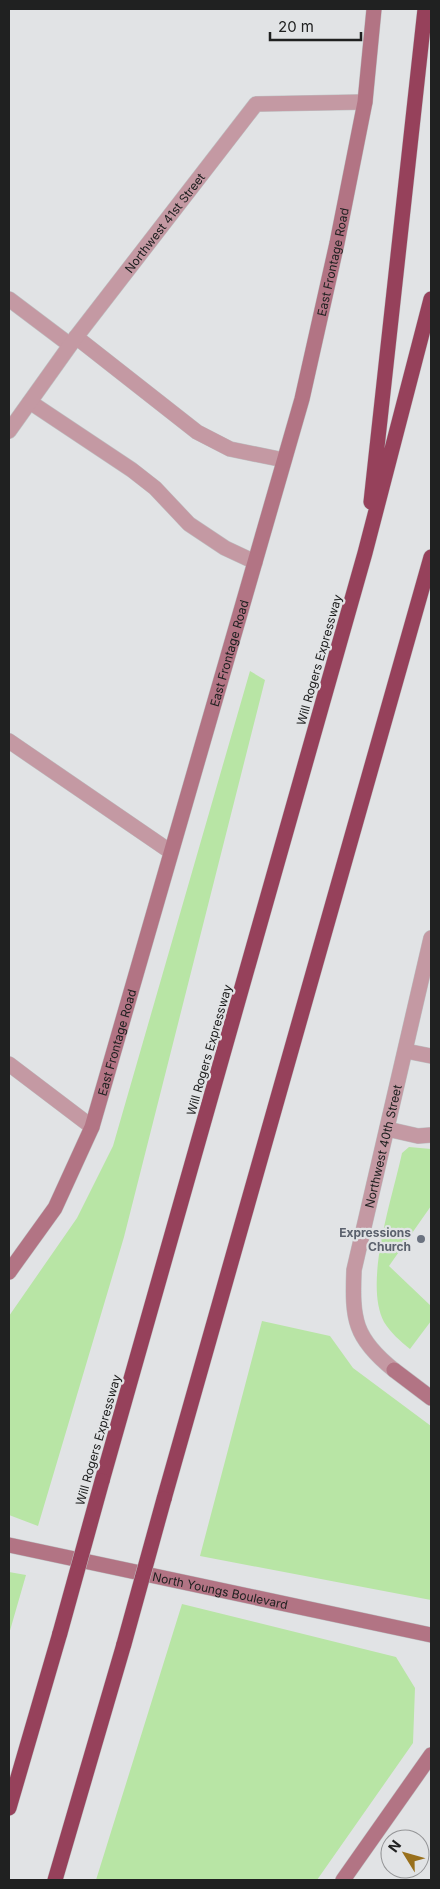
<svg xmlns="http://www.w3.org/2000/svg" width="440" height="1889" font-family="Inter,sans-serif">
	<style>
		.green { fill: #b8e5a5 }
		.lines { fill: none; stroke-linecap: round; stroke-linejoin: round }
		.lane-casing { stroke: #bec0c2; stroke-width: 16 }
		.street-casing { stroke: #bec0c2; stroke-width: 16 }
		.secondary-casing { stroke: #bec0c2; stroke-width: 16 }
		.highway-casing { stroke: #bec0c2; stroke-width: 16 }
		.lane { stroke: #c499a3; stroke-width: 15 }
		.street { stroke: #c499a3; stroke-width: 15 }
		.secondary { stroke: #b27484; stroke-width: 15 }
		.highway { stroke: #96415b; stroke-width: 15 }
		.highway-bridge-casing { stroke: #bec0c2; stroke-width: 16; stroke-linecap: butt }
		.highway-bridge { stroke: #96415b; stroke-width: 15 }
		.worship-dot { fill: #6b7280; stroke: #e1e3e5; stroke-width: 2 }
		.labels { text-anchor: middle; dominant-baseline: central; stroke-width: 4.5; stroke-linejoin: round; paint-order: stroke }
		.street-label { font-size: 12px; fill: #202121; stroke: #e1e3e5 }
		.worship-label { font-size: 12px; font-weight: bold; fill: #5b616d; stroke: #e1e3e5; text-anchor: end }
	</style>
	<rect width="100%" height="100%" fill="#e1e3e5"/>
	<path class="green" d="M 250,671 L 265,680 L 124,1237 L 38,1526 L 9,1515 L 9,1316 L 77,1218 L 113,1146 Z
		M 409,1147 L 431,1149 L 431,1206 L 389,1266 L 431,1306 L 431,1321 L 410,1349 C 400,1341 391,1333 384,1322 C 363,1282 393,1196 402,1153 Z
		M 262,1321 L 330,1336 L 353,1368 L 431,1426 L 431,1600 L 200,1556 Z
		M 9,1572 L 26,1575 L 9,1634 Z
		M 182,1604 L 396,1657 L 415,1688 L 413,1743 L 317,1880 L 96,1880 Z"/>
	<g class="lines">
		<g class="lane-casing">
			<path id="lane" d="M 76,337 L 197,432 L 230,449 L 284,460
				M 30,402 L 132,470 L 155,488 L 189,524 L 225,548 L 255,562
				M 9,741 L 171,852
				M 406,1051 L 431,1056
				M 387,1129 L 418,1136 L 431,1135"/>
		</g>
		<g class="street-casing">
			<g id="street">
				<path d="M 9,299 L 70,345"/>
				<path id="s1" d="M 9,431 L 76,337 L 256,104 L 365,102"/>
				<path d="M 9,1064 L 92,1127"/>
				<path id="s2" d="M 394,1370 C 354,1338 352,1319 354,1270 L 431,938"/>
			</g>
		</g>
		<g class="secondary-casing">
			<g id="secondary">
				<path id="s3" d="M 9,1272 L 55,1208 L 92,1127 L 302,399 L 337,243 L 365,102 L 374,9"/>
				<path d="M 394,1370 L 431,1398"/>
				<path id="s4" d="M 9,1545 L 431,1635"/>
				<path d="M 343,1880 L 431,1755"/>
			</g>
		</g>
		<g class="highway-casing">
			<path id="highway" d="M 371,502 L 425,9
				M 102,1481 L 365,553 L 431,299
				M 164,1499 L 431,557
				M 9,1808 L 60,1633
				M 55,1880 L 124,1644"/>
		</g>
		<use href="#lane" class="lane"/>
		<use href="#street" class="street"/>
		<use href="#secondary" class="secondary"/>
		<use href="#highway" class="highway"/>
		<g class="highway-bridge-casing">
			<path id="highway-bridge" d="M 60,1633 L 102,1481
				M 124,1644 L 164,1499"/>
		</g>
		<use href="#highway-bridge" class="highway-bridge"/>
	</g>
	<circle class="worship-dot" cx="421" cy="1239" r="5"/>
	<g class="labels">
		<g class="street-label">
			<text stroke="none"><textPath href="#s1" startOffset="260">Northwest 41st Street</textPath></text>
			<text stroke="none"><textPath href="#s3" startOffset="1066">East Frontage Road</textPath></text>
			<text stroke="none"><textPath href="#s3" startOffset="661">East Frontage Road</textPath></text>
			<text transform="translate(319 660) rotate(-74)">Will Rogers Expressway</text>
			<text stroke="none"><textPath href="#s3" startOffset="256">East Frontage Road</textPath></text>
			<text transform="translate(209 1050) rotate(-74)">Will Rogers Expressway</text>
			<text stroke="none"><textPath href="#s2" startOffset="241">Northwest 40th Street</textPath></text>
			<text transform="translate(98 1440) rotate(-74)">Will Rogers Expressway</text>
			<text stroke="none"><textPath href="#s4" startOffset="216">North Youngs Boulevard</textPath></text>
		</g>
		<g class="worship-label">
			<text x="411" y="1232">Expressions<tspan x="411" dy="14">Church</tspan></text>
		</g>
	</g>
	<rect width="440" height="1889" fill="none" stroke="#202121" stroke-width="20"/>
	<g transform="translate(405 1854) rotate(307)"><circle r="24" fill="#e1e3e5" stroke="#949597"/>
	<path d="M0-4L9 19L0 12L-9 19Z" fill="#99701c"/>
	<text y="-8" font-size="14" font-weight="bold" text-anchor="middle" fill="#202121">N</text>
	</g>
	<path d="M270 32v8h91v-8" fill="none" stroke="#202121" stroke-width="2.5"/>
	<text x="278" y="32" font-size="15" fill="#202121" stroke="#e1e3e5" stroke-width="4" paint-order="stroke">20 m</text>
</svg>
